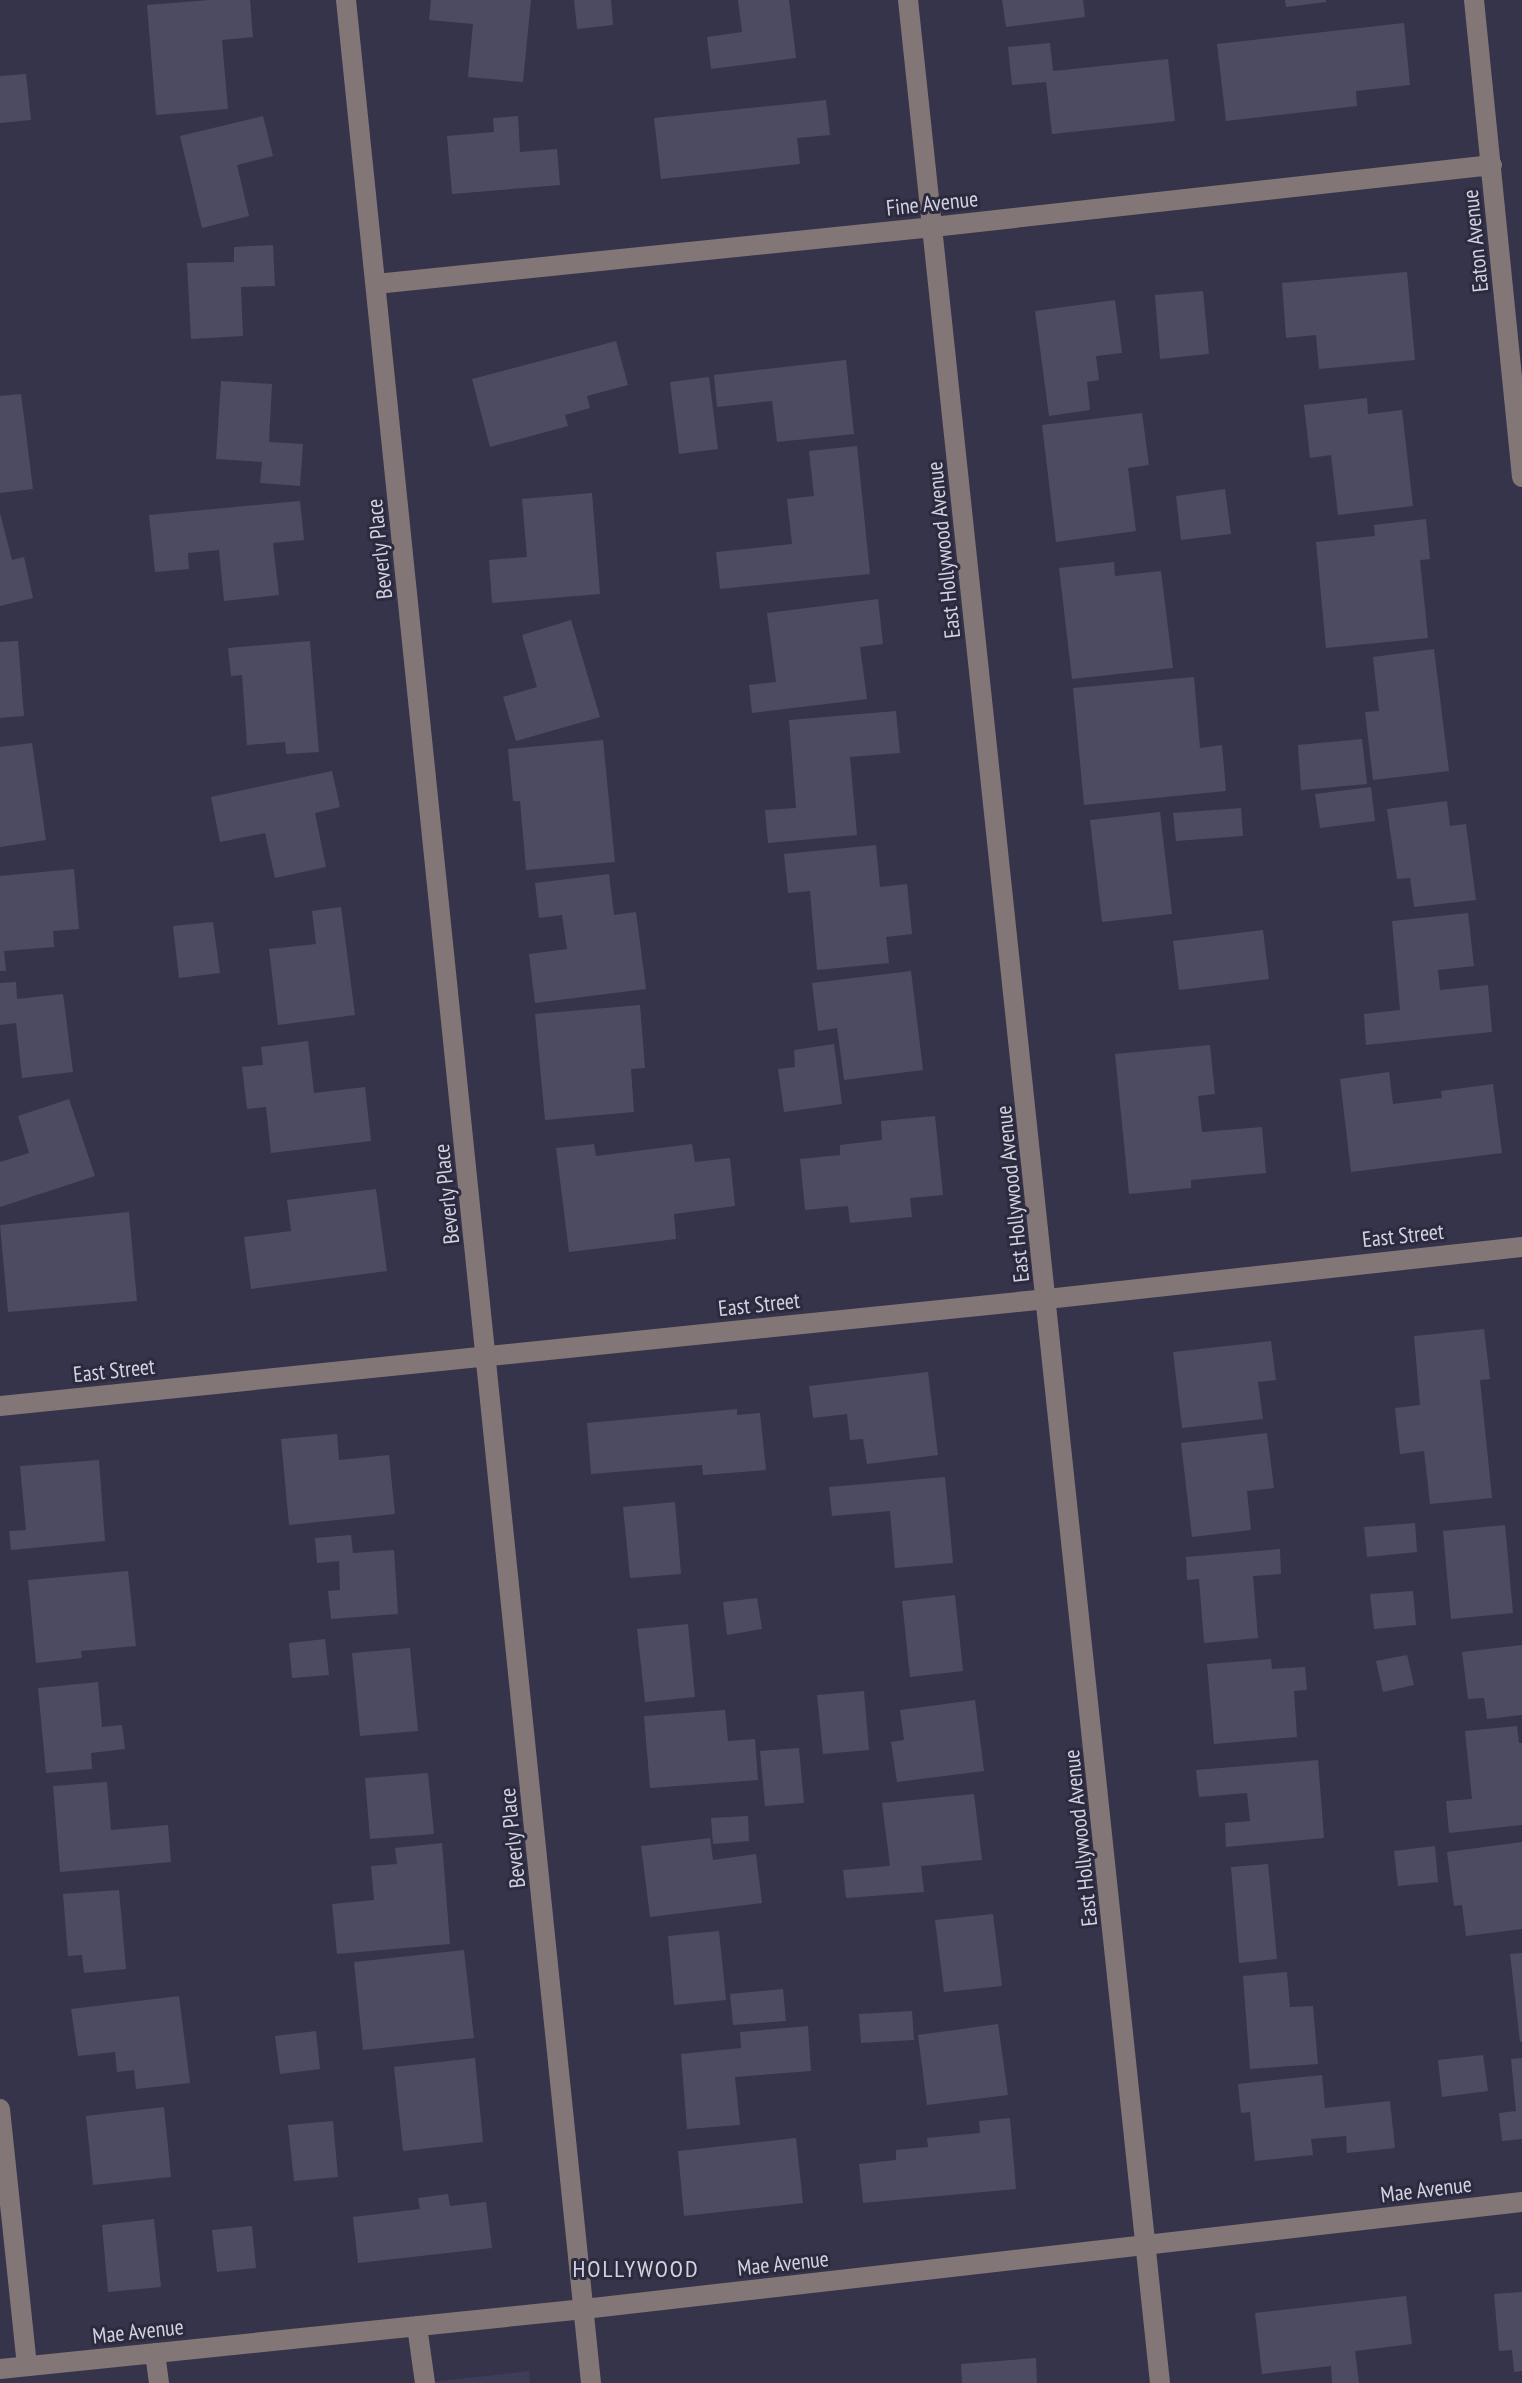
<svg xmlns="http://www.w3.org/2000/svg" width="1522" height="2383" font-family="'PT Sans Narrow',sans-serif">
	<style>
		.built { fill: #3f3d58 }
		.building { fill: #4d4b62 }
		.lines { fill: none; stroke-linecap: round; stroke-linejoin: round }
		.minor { stroke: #837677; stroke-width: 20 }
		.labels { text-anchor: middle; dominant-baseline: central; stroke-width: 6; stroke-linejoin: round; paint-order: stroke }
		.street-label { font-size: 22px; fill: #d2d2e0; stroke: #2c2a3f }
		.neighbourhood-label { font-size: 24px; letter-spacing: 2px; fill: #d2d2e0; stroke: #2c2a3f }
	</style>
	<rect width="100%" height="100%" fill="#36344a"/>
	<path class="built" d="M 529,2371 L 530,2383 L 423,2383 Z"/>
	<path class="building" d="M 209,0 L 250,0 L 253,37 L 222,40 L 228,109 L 156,115 L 147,5 Z
		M 431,0 L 531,0 L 523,82 L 468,77 L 473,24 L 429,20 Z
		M 574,0 L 611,0 L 613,25 L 577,29 Z
		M 738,0 L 789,0 L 796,58 L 711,69 L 707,37 L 742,32 Z
		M 1002,0 L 1083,0 L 1085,17 L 1006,27 Z
		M 1285,0 L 1326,0 L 1326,2 L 1286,7 Z
		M 1404,23 L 1410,85 L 1356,91 L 1357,106 L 1226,121 L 1217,44 Z
		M 1050,43 L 1053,71 L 1168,59 L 1175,121 L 1052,134 L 1046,82 L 1012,85 L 1008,47 Z
		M 26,74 L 31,120 L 0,123 L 0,76 Z
		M 826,100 L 830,135 L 797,138 L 800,164 L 661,179 L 654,118 Z
		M 263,116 L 273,156 L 237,165 L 249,216 L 202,228 L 180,136 Z
		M 518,116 L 520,152 L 557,149 L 560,185 L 452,194 L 447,136 L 494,132 L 493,118 Z
		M 273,245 L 275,286 L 241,287 L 243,336 L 191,339 L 187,263 L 234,262 L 234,247 Z
		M 1407,272 L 1415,360 L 1319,369 L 1316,335 L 1286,338 L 1282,283 Z
		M 1203,291 L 1209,354 L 1160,359 L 1155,295 Z
		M 1115,300 L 1122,353 L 1096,356 L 1099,380 L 1087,382 L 1090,410 L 1049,416 L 1035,311 Z
		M 616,341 L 628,385 L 587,396 L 590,408 L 565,415 L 568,426 L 490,447 L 472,379 Z
		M 846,360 L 854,434 L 777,442 L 772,401 L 717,407 L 714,375 Z
		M 709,377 L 718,449 L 679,454 L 670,382 Z
		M 221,381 L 272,384 L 269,442 L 303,444 L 300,486 L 260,483 L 262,462 L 216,459 Z
		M 21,394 L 33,489 L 0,493 L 0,396 Z
		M 1367,398 L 1368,414 L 1402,410 L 1413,506 L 1338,515 L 1331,455 L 1310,458 L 1304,405 Z
		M 1142,413 L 1149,465 L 1128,468 L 1136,531 L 1056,542 L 1042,425 Z
		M 857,446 L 870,574 L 720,589 L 716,552 L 792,544 L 787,499 L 814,496 L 809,451 Z
		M 1225,489 L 1231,534 L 1181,540 L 1176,496 Z
		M 592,493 L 600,594 L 492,603 L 489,560 L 527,557 L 522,499 Z
		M 300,501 L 304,540 L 273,543 L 279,595 L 224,601 L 219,550 L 188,553 L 189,569 L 155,572 L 149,515 Z
		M 0,513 L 12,560 L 24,557 L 33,598 L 0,606 Z
		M 1426,519 L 1430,559 L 1420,560 L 1428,638 L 1326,648 L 1316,542 L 1375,536 L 1374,525 Z
		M 1114,562 L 1115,576 L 1161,571 L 1173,668 L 1072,679 L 1059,568 Z
		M 878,599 L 883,644 L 860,647 L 867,699 L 752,713 L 749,685 L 776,682 L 767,613 Z
		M 571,620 L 600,717 L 516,741 L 503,697 L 537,687 L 522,635 Z
		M 18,641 L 24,716 L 0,718 L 0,642 Z
		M 310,641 L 319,752 L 286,754 L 285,742 L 247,745 L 242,675 L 231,676 L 228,648 Z
		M 1434,649 L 1449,771 L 1373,780 L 1365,712 L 1379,711 L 1373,657 Z
		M 1194,677 L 1200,748 L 1222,745 L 1226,791 L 1084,805 L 1073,688 Z
		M 896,711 L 900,753 L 850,757 L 857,835 L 768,843 L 765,810 L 796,808 L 789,720 Z
		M 1362,739 L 1367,784 L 1301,790 L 1298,745 Z
		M 603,740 L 615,862 L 526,870 L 520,801 L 513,801 L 508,749 Z
		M 32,743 L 46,840 L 0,847 L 0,747 Z
		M 332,771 L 340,807 L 315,813 L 326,867 L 275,878 L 265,833 L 220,842 L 211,797 Z
		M 1371,787 L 1375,821 L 1320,828 L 1315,794 Z
		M 1447,801 L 1450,826 L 1466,824 L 1476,900 L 1414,907 L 1410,878 L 1397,879 L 1387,809 Z
		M 1241,808 L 1243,836 L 1176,841 L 1173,813 Z
		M 1160,812 L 1172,914 L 1102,922 L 1090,820 Z
		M 876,845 L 880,887 L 907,884 L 912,934 L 886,937 L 889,963 L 817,970 L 810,891 L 788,893 L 784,854 Z
		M 74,869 L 79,929 L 53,931 L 54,947 L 4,951 L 6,971 L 0,971 L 0,876 Z
		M 609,874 L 614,915 L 636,912 L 646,989 L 535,1003 L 529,954 L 567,949 L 562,915 L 539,918 L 535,883 Z
		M 341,907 L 355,1015 L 278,1025 L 269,949 L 316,944 L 312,911 Z
		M 1468,913 L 1474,966 L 1438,970 L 1440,990 L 1488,985 L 1492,1032 L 1366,1045 L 1364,1014 L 1400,1010 L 1392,921 Z
		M 213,922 L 220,973 L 179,978 L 173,926 Z
		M 1263,930 L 1269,979 L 1179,990 L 1173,941 Z
		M 911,971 L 923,1070 L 844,1080 L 837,1028 L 818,1031 L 812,983 Z
		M 16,982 L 17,999 L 63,994 L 73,1072 L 22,1078 L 16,1023 L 0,1025 L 0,983 Z
		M 640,1005 L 645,1068 L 631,1069 L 634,1112 L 545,1120 L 535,1014 Z
		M 308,1041 L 314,1093 L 365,1087 L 371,1141 L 271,1153 L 266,1107 L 247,1109 L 242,1067 L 263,1065 L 261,1047 Z
		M 834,1044 L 842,1104 L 784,1112 L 778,1069 L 795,1067 L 794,1050 Z
		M 1210,1045 L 1215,1094 L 1198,1096 L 1202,1132 L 1262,1127 L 1266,1173 L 1191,1180 L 1191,1188 L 1129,1194 L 1115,1054 Z
		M 1389,1072 L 1393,1104 L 1442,1098 L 1441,1091 L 1493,1084 L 1502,1153 L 1351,1172 L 1340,1079 Z
		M 69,1099 L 95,1176 L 0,1207 L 0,1162 L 29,1153 L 18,1116 Z
		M 935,1116 L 943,1195 L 910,1198 L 912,1217 L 850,1223 L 848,1206 L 805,1210 L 800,1159 L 840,1155 L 840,1145 L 882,1140 L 881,1121 Z
		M 594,1144 L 596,1156 L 692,1144 L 695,1162 L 730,1158 L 735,1206 L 674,1214 L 676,1239 L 569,1252 L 556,1148 Z
		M 376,1189 L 387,1271 L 251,1289 L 244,1237 L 291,1231 L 287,1200 Z
		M 129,1212 L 137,1301 L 8,1312 L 0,1225 Z
		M 1484,1329 L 1490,1379 L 1480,1380 L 1492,1498 L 1430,1504 L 1424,1451 L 1400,1454 L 1395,1408 L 1420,1405 L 1414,1336 Z
		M 1271,1341 L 1276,1380 L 1258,1382 L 1263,1419 L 1182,1428 L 1173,1352 Z
		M 928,1372 L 938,1455 L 867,1464 L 863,1439 L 850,1440 L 847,1414 L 813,1418 L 809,1386 Z
		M 737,1409 L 737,1415 L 760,1413 L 766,1470 L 703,1475 L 702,1465 L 591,1474 L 587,1423 Z
		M 1267,1433 L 1274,1488 L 1247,1491 L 1251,1530 L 1192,1537 L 1181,1443 Z
		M 337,1434 L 339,1460 L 389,1455 L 395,1514 L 289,1525 L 281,1439 Z
		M 99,1460 L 105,1541 L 11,1550 L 9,1531 L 26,1530 L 20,1466 Z
		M 945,1477 L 953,1563 L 895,1568 L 890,1511 L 832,1516 L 829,1487 Z
		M 675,1502 L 681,1574 L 630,1578 L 623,1507 Z
		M 1415,1523 L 1417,1552 L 1367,1557 L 1364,1527 Z
		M 1505,1525 L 1513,1613 L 1451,1619 L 1443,1531 Z
		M 351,1535 L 353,1553 L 394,1550 L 398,1614 L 331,1619 L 328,1591 L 340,1590 L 339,1561 L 317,1563 L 315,1538 Z
		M 1280,1549 L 1281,1574 L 1253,1576 L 1258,1638 L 1204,1643 L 1199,1579 L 1187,1580 L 1186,1557 Z
		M 128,1571 L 136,1646 L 81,1651 L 82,1658 L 36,1663 L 28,1580 Z
		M 1413,1591 L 1416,1625 L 1374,1629 L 1370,1594 Z
		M 955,1595 L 963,1671 L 910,1677 L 902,1601 Z
		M 757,1598 L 762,1629 L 727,1635 L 723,1602 Z
		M 688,1624 L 695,1697 L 645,1702 L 637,1629 Z
		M 325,1639 L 329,1675 L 292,1678 L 289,1643 Z
		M 1522,1645 L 1522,1715 L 1487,1719 L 1484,1698 L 1468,1699 L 1462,1652 Z
		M 410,1648 L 418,1731 L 360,1736 L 352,1653 Z
		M 1407,1655 L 1414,1685 L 1383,1692 L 1376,1661 Z
		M 1271,1659 L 1272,1669 L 1305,1667 L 1307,1690 L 1294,1691 L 1297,1737 L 1214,1744 L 1207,1664 Z
		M 98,1682 L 102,1727 L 122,1725 L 125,1749 L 91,1753 L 92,1769 L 46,1773 L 38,1688 Z
		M 864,1691 L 869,1750 L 823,1754 L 817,1695 Z
		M 975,1700 L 984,1771 L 897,1782 L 891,1742 L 904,1740 L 900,1710 Z
		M 725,1710 L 728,1741 L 755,1739 L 758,1780 L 650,1788 L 644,1716 Z
		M 1517,1726 L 1519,1743 L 1522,1743 L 1522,1825 L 1449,1833 L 1446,1801 L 1472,1799 L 1465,1731 Z
		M 799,1748 L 804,1803 L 765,1806 L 760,1751 Z
		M 1318,1760 L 1324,1838 L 1226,1847 L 1225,1823 L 1250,1821 L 1247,1793 L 1199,1797 L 1196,1770 Z
		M 428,1773 L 434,1834 L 370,1839 L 365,1778 Z
		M 107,1782 L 111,1830 L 168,1825 L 171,1862 L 60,1872 L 53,1786 Z
		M 974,1794 L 982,1860 L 921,1866 L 924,1892 L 846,1898 L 843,1870 L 890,1866 L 882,1803 Z
		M 748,1816 L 749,1841 L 713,1844 L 711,1818 Z
		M 710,1838 L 713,1860 L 756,1854 L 762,1903 L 650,1917 L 641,1846 Z
		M 1522,1842 L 1522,1929 L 1466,1936 L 1462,1905 L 1454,1906 L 1447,1852 Z
		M 442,1843 L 450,1944 L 337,1954 L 332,1904 L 374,1900 L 371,1866 L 397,1864 L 395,1848 Z
		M 1435,1846 L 1438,1882 L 1398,1886 L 1394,1851 Z
		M 1268,1864 L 1277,1959 L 1239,1963 L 1231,1867 Z
		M 119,1890 L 126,1969 L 84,1973 L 82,1955 L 68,1956 L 63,1894 Z
		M 993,1914 L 1002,1986 L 944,1992 L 935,1920 Z
		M 719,1931 L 726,2000 L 674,2005 L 668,1936 Z
		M 464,1950 L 474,2038 L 363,2050 L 354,1962 Z
		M 1522,1953 L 1522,2042 L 1520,2042 L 1510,1954 Z
		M 1287,1972 L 1290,2007 L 1313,2006 L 1318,2064 L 1250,2069 L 1243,1976 Z
		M 783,1989 L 786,2021 L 733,2025 L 730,1994 Z
		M 179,1996 L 190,2083 L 136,2089 L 134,2070 L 117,2072 L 115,2052 L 78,2056 L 71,2009 Z
		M 912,2011 L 914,2040 L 861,2043 L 859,2014 Z
		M 998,2024 L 1008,2095 L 927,2105 L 918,2035 Z
		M 808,2026 L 811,2071 L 735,2077 L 740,2125 L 687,2129 L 681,2054 L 741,2048 L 740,2032 Z
		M 316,2031 L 320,2069 L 280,2074 L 275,2036 Z
		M 1483,2055 L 1488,2091 L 1442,2097 L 1438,2060 Z
		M 475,2058 L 483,2142 L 403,2151 L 394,2067 Z
		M 1522,2058 L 1522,2139 L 1502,2141 L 1499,2113 L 1516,2111 L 1511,2059 Z
		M 1322,2075 L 1325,2108 L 1390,2101 L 1395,2148 L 1347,2153 L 1346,2136 L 1311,2139 L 1313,2155 L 1255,2161 L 1250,2112 L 1241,2113 L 1238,2084 Z
		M 164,2107 L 171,2177 L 93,2185 L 86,2116 Z
		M 1010,2118 L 1016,2189 L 863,2203 L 859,2164 L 896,2160 L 896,2150 L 928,2147 L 927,2138 L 980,2133 L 979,2121 Z
		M 333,2121 L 338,2177 L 294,2181 L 288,2125 Z
		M 796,2138 L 803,2203 L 684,2216 L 678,2151 Z
		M 448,2194 L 450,2206 L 486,2202 L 492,2248 L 358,2263 L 353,2217 L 420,2209 L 418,2198 Z
		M 154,2219 L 161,2287 L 108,2292 L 102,2225 Z
		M 252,2226 L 256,2268 L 217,2272 L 212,2230 Z
		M 1522,2292 L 1522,2371 L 1514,2372 L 1512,2350 L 1499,2351 L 1494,2294 Z
		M 1406,2296 L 1412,2344 L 1355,2351 L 1359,2383 L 1332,2383 L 1331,2366 L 1262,2374 L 1255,2313 Z
		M 1036,2358 L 1037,2383 L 962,2383 L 961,2364 Z"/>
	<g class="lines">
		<path class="minor" d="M 346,0 L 591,2383
			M 908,0 L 1160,2383
			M 1474,0 L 1522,477
			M 376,284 L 933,227 L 1492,165
			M 0,1406 L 1047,1299 L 1522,1247
			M 0,2109 L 27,2366
			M 417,2326 L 425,2383
			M 155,2353 L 159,2383
			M 0,2369 L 584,2309 L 1522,2202"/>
	</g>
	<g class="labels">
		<g class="street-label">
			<text transform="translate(932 203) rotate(-6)">Fine Avenue</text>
			<text transform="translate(1475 241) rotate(-96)">Eaton Avenue</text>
			<text transform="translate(379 549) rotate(-96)">Beverly Place</text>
			<text transform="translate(943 550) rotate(-96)">East Hollywood Avenue</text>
			<text transform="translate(446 1194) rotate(-96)">Beverly Place</text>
			<text transform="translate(1012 1194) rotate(-96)">East Hollywood Avenue</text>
			<text transform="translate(1403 1235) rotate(-6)">East Street</text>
			<text transform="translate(759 1304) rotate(-6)">East Street</text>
			<text transform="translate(114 1370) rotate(-6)">East Street</text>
			<text transform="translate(512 1838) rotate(-96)">Beverly Place</text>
			<text transform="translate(1080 1838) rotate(-96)">East Hollywood Avenue</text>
			<text transform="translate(1426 2189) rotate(-7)">Mae Avenue</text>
			<text transform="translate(783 2263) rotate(-6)">Mae Avenue</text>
			<text transform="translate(138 2331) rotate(-6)">Mae Avenue</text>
		</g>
		<g class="neighbourhood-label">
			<text x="636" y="2268">HOLLYWOOD</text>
		</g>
	</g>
</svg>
